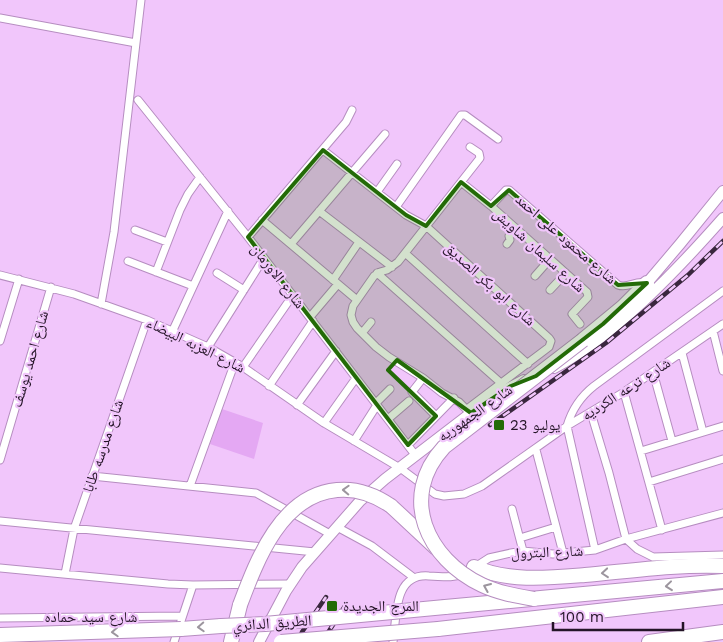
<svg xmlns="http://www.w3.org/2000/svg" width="723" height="642" font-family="'Work Sans','Noto Naskh Arabic',sans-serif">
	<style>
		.green { fill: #e4a8f3 }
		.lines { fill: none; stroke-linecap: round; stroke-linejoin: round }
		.street-casing { stroke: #b68dc0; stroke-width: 9 }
		.secondary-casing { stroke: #b68dc0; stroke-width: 12 }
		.highway-casing { stroke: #b68dc0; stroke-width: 16 }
		.street { stroke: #fff; stroke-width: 7 }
		.secondary { stroke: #fff; stroke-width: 10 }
		.highway { stroke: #fff; stroke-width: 14 }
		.rail-casing { stroke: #3a273e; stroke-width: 4.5 }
		.rail { stroke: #f1c6fb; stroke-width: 2.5; stroke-dasharray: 8; stroke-linecap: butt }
		.highway-bridge-casing { stroke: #b68dc0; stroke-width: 16; stroke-linecap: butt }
		.highway-bridge { stroke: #fff; stroke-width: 14 }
		.oneway { stroke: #9c959e }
		.marked { fill: #236b07; fill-opacity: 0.2; stroke: #236b07; stroke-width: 4; stroke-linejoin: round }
		.poi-dot { fill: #236b07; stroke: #f1c6fb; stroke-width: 2 }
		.labels { text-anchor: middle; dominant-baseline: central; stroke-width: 4.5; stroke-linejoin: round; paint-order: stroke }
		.street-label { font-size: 15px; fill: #241427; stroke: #f1c6fb }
		.poi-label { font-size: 15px; fill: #241427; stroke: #f1c6fb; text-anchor: start }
	</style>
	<rect width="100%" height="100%" fill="#f1c6fb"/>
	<path class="green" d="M 222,409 L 263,423 L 254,459 L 210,444 Z"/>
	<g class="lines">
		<g class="street-casing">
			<path id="street" d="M 0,18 L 136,43
				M 138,100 L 248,237 L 416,456
				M 323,150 L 406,215 L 426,226 L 549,338 L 551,341 L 549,347 L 467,409
				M 461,182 L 491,206 L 587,292 L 588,297 L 572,314 L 580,324
				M 377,192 L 397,164
				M 491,206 L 506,190 L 509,190 L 618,285 C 628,289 635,280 646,283
				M 396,207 L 461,115 L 465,115 L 498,139
				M 319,211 L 392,267
				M 262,220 L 357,300
				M 135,230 L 167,242
				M 248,237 L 346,122 L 352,110
				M 291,244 L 385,134
				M 507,244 L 510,240 L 509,236 L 516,228
				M 405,253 L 528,364
				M 128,261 L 193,286
				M 156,272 L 180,210 L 188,194 L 200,177
				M 217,273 L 244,290
				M 377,273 L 502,384
				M 0,275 L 74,294 L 147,320 L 208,347 L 243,367 L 324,423 L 400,468 L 435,494 L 444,496 L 464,494 L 482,486 L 567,426 L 624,392 L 723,324
				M 535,276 L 550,259
				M 333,280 L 359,242
				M 550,290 L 566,273
				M 101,304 L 114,232 L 141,0
				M 310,317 L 338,284
				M 173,330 L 228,211
				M 713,331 L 723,371
				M 362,333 L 371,322
				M 0,341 L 19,279
				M 208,347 L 264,258
				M 682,353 L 703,432
				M 243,367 L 293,295
				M 653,372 L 672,441
				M 423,378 L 412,392 L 436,416
				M 269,386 L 313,321
				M 624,392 L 662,530
				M 376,403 L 390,389
				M 297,405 L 336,351
				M 470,413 L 459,402 L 442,393 L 423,378 L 389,357 L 376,347 L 357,328 L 353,322 L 351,315 L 353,306 L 374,276 L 380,272 L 387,270 L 398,262 L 480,158 L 479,153 L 470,147
				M 591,413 L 609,473 L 626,539 L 637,549 L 653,557 L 723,555
				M 388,419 L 409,401
				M 324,423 L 356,378
				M 354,441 L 377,405
				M 408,445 L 454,398
				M 536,450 L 563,553
				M 641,451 L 723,426
				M 0,460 L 51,287
				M 92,476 L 256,493 L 330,534
				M 649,482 L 723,459
				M 190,486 L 235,362
				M 512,509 L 523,551
				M 0,521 L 315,552
				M 337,527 L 372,546 L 413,577
				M 520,538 L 556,527
				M 595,550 L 567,426 C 572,409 580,397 594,386 L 723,291
				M 475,567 L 489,558 L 511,553 L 523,551 L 553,554 L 595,550 L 626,539 L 723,513
				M 0,568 L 168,584 L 193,585 L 174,642
				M 65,574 L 74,529 L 147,320
				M 193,585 L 290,584
				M 0,618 L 182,616
				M 393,642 C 397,617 393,573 429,576 C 440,576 452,579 463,574"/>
		</g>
		<g class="secondary-casing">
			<path id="secondary" d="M 651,288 L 647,283 L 680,244 L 723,191
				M 554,368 C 614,337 678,269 723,218
				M 259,642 L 286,591 L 302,567 L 360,501 L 385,479 L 471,413 L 501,392 L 524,380"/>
		</g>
		<g class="highway-casing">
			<path id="highway" d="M 583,340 L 623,307 L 647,283
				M 391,506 L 436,548
				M 474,567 C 509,582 548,578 585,575 C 630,571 677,564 723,566
				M 445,607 L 723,581
				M 181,629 L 221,626
				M 438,629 L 723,597
				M 231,642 L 240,605
				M 649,642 L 723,632"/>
		</g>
		<use href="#street" class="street"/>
		<use href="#secondary" class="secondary"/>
		<use href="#highway" class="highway"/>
		<g class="rail-casing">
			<path id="rail" d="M 490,425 L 606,343 L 688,275 L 723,241
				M 298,642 L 302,632 L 326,597
				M 322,642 L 345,606"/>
		</g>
		<use href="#rail" class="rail"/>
		<g class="highway-bridge-casing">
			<path id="highway-bridge" d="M 534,599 C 517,596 499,593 482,585 C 427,559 398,497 444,447 L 583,340
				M 240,605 C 257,560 281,495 337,490 C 357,488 375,495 391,506
				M 221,626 L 265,624 L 445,607
				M 0,635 L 181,629
				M 281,642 L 438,629"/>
		</g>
		<use href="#highway-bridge" class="highway-bridge"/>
	</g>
	<defs><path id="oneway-chevron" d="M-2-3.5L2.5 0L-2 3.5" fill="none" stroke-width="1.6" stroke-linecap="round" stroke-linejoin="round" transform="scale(1.25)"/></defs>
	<g class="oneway">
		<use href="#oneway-chevron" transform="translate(346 490) rotate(-178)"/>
		<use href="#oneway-chevron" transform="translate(605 573) rotate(175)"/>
		<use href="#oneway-chevron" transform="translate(669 586) rotate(174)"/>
		<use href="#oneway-chevron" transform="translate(487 587) rotate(-157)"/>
		<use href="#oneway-chevron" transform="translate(201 627) rotate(177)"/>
		<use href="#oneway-chevron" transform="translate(115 632) rotate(177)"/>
	</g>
	<path class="marked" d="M 323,150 L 406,215 L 426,226 L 461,182 L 491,206 L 509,190 L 618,285 L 647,283 L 603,324 L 536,376 L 511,386 L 471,413 L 397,360 L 388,370 L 436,416 L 408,445 L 248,237 Z"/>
	<g class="poi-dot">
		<rect x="493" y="419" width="12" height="12" rx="2.5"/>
		<rect x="326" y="600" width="12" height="12" rx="2.5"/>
	</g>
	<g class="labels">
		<g class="street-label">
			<text transform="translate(566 239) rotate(41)">شارع محمود على احمد</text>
			<text transform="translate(539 250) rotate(42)">شارع سليمان شاويش</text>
			<text transform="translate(278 276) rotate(52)">شارع الاورمان</text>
			<text transform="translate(490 284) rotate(42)">شارع ابو بكر الصديق</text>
			<text transform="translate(196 345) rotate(26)">شارع العزبه البيضاء</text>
			<text transform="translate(30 359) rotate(-74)">شارع احمد يوسف</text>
			<text transform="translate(626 389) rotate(-33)">شارع ترعه الكرديه</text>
			<text transform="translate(475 413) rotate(-35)">شارع الجمهوريه</text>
			<text transform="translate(103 446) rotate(-71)">شارع مدرسه طابا</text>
			<text transform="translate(547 552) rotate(-2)">شارع البترول</text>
			<text x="91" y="617">شارع سيد حماده</text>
			<text transform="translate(272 623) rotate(-4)">الطريق الدائري</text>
		</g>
		<g class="poi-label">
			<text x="510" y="425">23 يوليو</text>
			<text x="343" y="606">المرج الجديدة</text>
		</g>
	</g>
	<path d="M553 622v8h130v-8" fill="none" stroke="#241427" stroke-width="2.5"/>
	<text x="560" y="622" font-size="15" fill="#241427" stroke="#f1c6fb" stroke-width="4" paint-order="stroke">100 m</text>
</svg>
